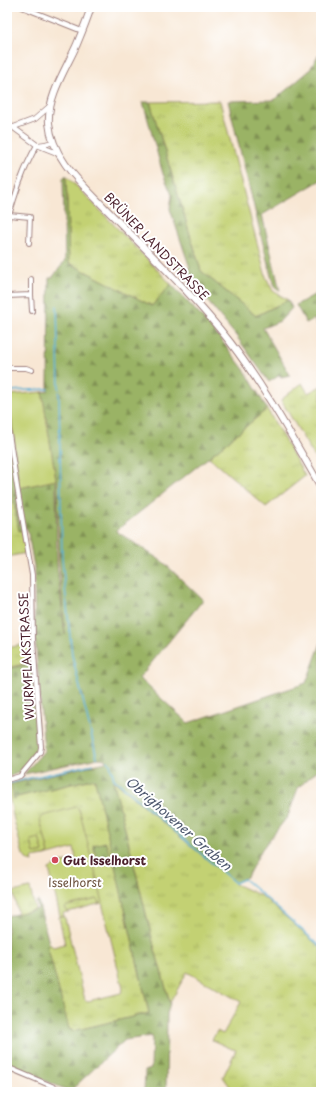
<svg xmlns="http://www.w3.org/2000/svg" width="328" height="1099" font-family="'Playpen Sans',sans-serif">
	<style>
		.grass { fill: url(#grass-tufts); stroke: #86784f }
		.forest { fill: url(#forest-firs); stroke: #726948; fill-rule: evenodd }
		.park { fill: #c3d173; stroke: #86784f }
		.lines { fill: none; stroke-linecap: round; stroke-linejoin: round }
		.stream { stroke: #57b0d4; stroke-width: 1.5 }
		.minor-casing { stroke: #a18380; stroke-width: 6 }
		.tertiary-casing { stroke: #a18380; stroke-width: 6 }
		.primary-casing { stroke: #a18380; stroke-width: 8 }
		.minor { stroke: #fff; stroke-width: 4 }
		.tertiary { stroke: #fff; stroke-width: 4.5 }
		.primary { stroke: #fff; stroke-width: 6 }
		.poi-dot { fill: #d1495b; stroke: #fff; stroke-width: 1.5 }
		.labels { text-anchor: middle; dominant-baseline: central; stroke-width: 4; stroke-linejoin: round; paint-order: stroke }
		.street-label { font-size: 12px; fill: #4a1f2b; stroke: #fff }
		.poi-label { font-size: 12px; font-weight: bold; fill: #4a1f2b; stroke: #fff; text-anchor: start }
		.park-label { font-size: 12px; fill: #6e5441; stroke: #fff }
		.water-label { font-size: 13px; font-style: italic; fill: #4f596f; stroke: #fff }
	</style>
	<defs>
		<pattern id="grass-tufts" width="24" height="20" patternUnits="userSpaceOnUse"><rect width="24" height="20" fill="#c3d173"/><path d="M3 7l-1-3M5 7V3M7 7l1-3M15 17l-1-3M17 17v-4M19 17l1-3" fill="none" stroke="#a9b364"/></pattern>
		<pattern id="forest-firs" width="22" height="20" patternUnits="userSpaceOnUse"><rect width="22" height="20" fill="#9ab365"/><path d="M5 1l3.5 6h-7zM16 11l3.5 6h-7z" fill="#809153"/></pattern>
	</defs>
	<rect width="100%" height="100%" fill="#fff"/>
	<filter id="ink" filterUnits="userSpaceOnUse"><feTurbulence type="fractalNoise" baseFrequency=".025" numOctaves="2"/><feDisplacementMap in="SourceGraphic" scale="8" xChannelSelector="R" yChannelSelector="G"/><feConvolveMatrix kernelMatrix="1 2 1 2 8 2 1 2 1" color-interpolation-filters="sRGB"/></filter>
	<filter id="wash" filterUnits="userSpaceOnUse"><feTurbulence type="fractalNoise" baseFrequency=".012" numOctaves="4" result="noise"/><feDisplacementMap in="SourceGraphic" scale="16" xChannelSelector="R" yChannelSelector="G"/><feGaussianBlur stdDeviation="0.9" result="paint"/><feColorMatrix in="noise" values="0 0 0 0 0 0 0 0 0 0 0 0 0 0 0 0 0 1.4 0 .05"/><feComposite in="paint" operator="in"/></filter>
	<g filter="url(#wash)">
		<rect width="100%" height="100%" fill="#f8e7d4"/>
		<path class="grass" d="M 220,101 L 266,277 L 273,291 L 288,300 L 256,316 L 201,271 L 150,102 Z
			M 66,175 L 171,284 L 152,306 L 69,263 Z
			M 302,383 L 308,393 L 321,386 L 321,461 L 318,463 L 281,400 Z
			M 267,409 L 305,476 L 266,507 L 209,457 Z
			M 7,461 L 19,531 L 22,530 L 26,553 L 7,557 Z
			M 31,643 L 32,662 L 7,668 L 7,648 Z
			M 92,779 L 96,782 L 149,1013 L 73,1031 L 68,1028 L 48,949 L 49,943 L 53,947 L 65,944 L 59,918 L 59,917 L 62,916 L 65,918 L 85,1000 L 88,1001 L 121,993 L 123,989 L 79,809 L 41,817 L 40,819 L 49,853 L 45,856 L 32,858 L 33,862 L 28,861 L 23,855 L 13,816 L 7,784 L 11,784 L 14,800 L 17,797 Z
			M 113,780 L 235,883 L 235,884 L 262,896 L 321,948 L 321,1092 L 234,1092 L 223,1077 L 236,1050 L 232,1049 L 212,1040 L 217,1031 L 223,1034 L 241,1002 L 187,972 L 170,1003 L 154,946 Z
			M 30,888 L 35,909 L 18,914 L 13,892 Z
			M 97,899 L 100,902 L 98,904 L 68,912 L 65,908 L 67,906 Z"/>
		<path class="forest" d="M 321,51 L 321,180 L 262,215 L 280,291 L 276,288 L 271,276 L 228,101 L 274,100 L 309,71 Z
			M 143,102 L 150,102 L 201,271 L 256,316 L 288,300 L 292,308 L 280,321 L 263,328 L 290,375 L 281,377 L 280,375 L 269,382 L 237,337 L 209,303 L 163,253 L 165,253 L 185,269 L 190,268 L 170,209 L 172,195 L 163,174 Z
			M 66,175 L 69,263 L 152,306 L 171,284 L 211,327 L 246,372 L 267,409 L 209,457 L 116,531 L 163,562 L 203,600 L 139,678 L 188,723 L 306,683 L 321,643 L 321,767 L 298,788 L 288,816 L 262,849 L 247,877 L 235,883 L 113,780 L 154,946 L 170,1003 L 167,1014 L 166,1092 L 144,1092 L 145,1071 L 151,1069 L 152,1036 L 125,1040 L 70,1091 L 7,1065 L 7,916 L 38,909 L 36,902 L 38,901 L 49,943 L 48,949 L 69,1029 L 73,1031 L 149,1013 L 95,780 L 92,779 L 17,797 L 14,801 L 11,784 L 106,762 L 105,759 L 98,758 L 24,774 L 44,751 L 35,635 L 34,566 L 27,528 L 19,531 L 7,461 L 7,394 L 9,395 L 19,488 L 56,480 L 42,392 L 48,391 L 49,278 L 52,278 L 65,261 L 63,178 ZM 56,480 L 57,480 L 59,563 L 65,635 L 57,564 Z
			M 321,291 L 321,327 L 319,328 L 314,319 L 306,323 L 296,305 Z
			M 32,663 L 39,749 C 30,760 22,774 7,777 L 7,669 Z
			M 106,842 L 110,857 L 97,860 L 93,845 Z"/>
		<path class="park" d="M 42,392 L 56,480 L 19,488 L 9,395 Z
			M 76,807 L 79,809 L 103,903 L 98,904 L 100,902 L 97,899 L 67,906 L 65,908 L 68,912 L 63,913 L 64,916 L 60,916 L 49,869 L 63,862 L 63,863 L 76,860 L 74,848 L 45,856 L 49,853 L 40,819 L 43,816 Z
			M 39,838 L 43,852 L 34,854 L 31,840 Z"/>
		<g class="lines">
			<path class="stream" d="M 57,306 L 59,389
				M 9,391 L 48,389
				M 59,392 L 62,559 L 72,655 L 97,758
				M 107,761 L 110,764 L 114,779 L 235,883 L 244,879 C 270,901 295,924 321,947
				M 8,783 L 93,764"/>
		</g>
	</g>
	<g filter="url(#ink)">
		<g class="lines">
			<g class="minor-casing">
				<path id="minor" d="M 22,7 L 82,31
					M 9,215 L 30,217 L 29,243
					M 7,222 C 15,195 23,169 37,145
					M 31,279 L 31,295
					M 7,296 L 31,295 L 32,311
					M 7,368 L 26,368 L 32,370
					M 7,420 L 17,487 L 32,575 L 33,640 L 41,747 L 40,752 L 20,776 L 7,780
					M 7,1067 L 66,1092"/>
			</g>
			<g class="tertiary-casing">
				<path id="tertiary" d="M 7,123 L 37,145 L 57,153
					M 14,127 L 35,119 L 50,106
					M 39,145 L 46,144 L 53,142"/>
			</g>
			<g class="primary-casing">
				<path id="primary" d="M 91,7 C 87,20 82,32 77,44 C 67,67 47,97 49,123 C 52,158 81,183 104,207 C 147,251 192,293 230,342 C 265,388 292,437 321,487"/>
			</g>
			<use href="#minor" class="minor"/>
			<use href="#tertiary" class="tertiary"/>
			<use href="#primary" class="primary"/>
		</g>
	</g>
	<circle class="poi-dot" cx="55" cy="860" r="4"/>
	<g class="labels">
		<g class="street-label">
			<text transform="translate(157 246) rotate(46)">BRÜNER LANDSTRASSE</text>
			<text transform="translate(26 656) rotate(-93)">WURMFLAKSTRASSE</text>
		</g>
		<g class="poi-label">
			<text x="63" y="860">Gut Isselhorst</text>
		</g>
		<g class="park-label">
			<text x="75" y="882">Isselhorst</text>
		</g>
		<g class="water-label">
			<text transform="translate(179 823) rotate(41)">Obrighovener Graben</text>
		</g>
	</g>
	<rect width="328" height="1099" fill="none" stroke="#fff" stroke-width="24"/>
</svg>
